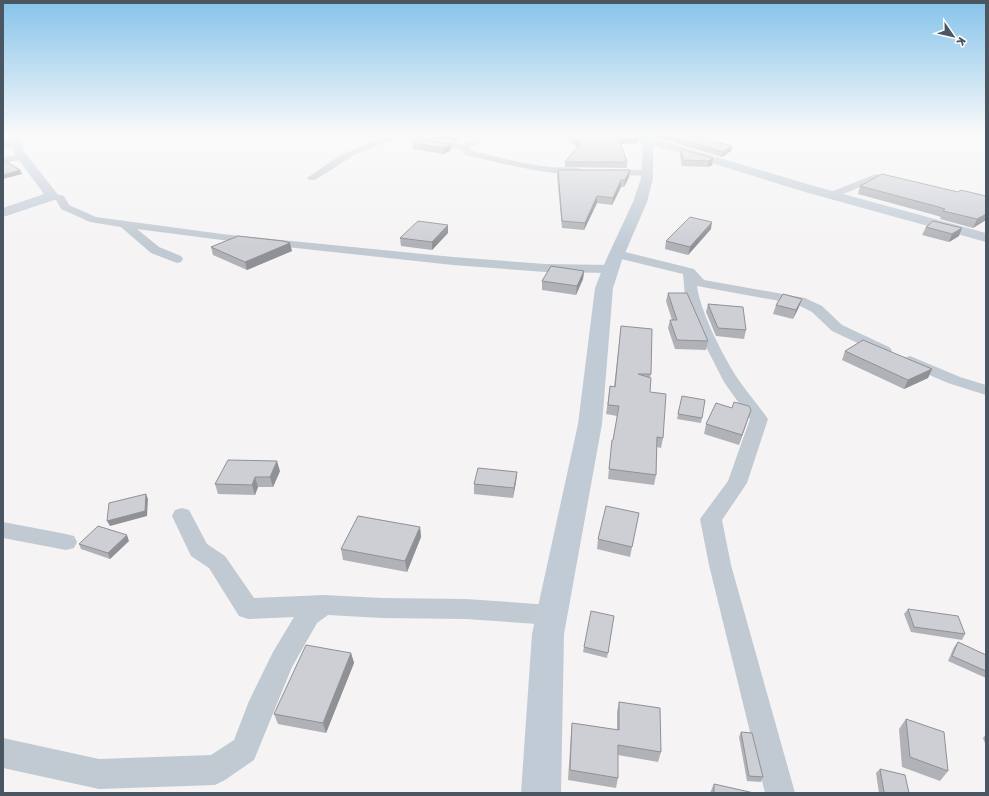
<svg xmlns="http://www.w3.org/2000/svg" width="989" height="796" font-family="Rubik,sans-serif">
	<style>
		.lines { fill: none; stroke-linecap: round; stroke-linejoin: round }
		.street { fill: #c1cad2; fill-rule: evenodd }
		.secondary { fill: #c1cbd6; fill-rule: evenodd }
		.wall { fill: #b0b2b7 }
		.shaded-wall { fill: #909195 }
		.building { fill: #cdcfd5; stroke: #909195 }
	</style>
	<rect width="100%" height="100%" fill="#f5f3f3"/>
	<g class="lines">
		<path class="street" d="M 391,134 L 407,134 L 437,141 L 463,144 L 483,135 L 508,134 C 503,139 493,137 486,139 C 480,141 476,146 469,148 L 472,151 C 499,157 525,165 552,167 C 560,168 581,166 586,171 C 574,183 484,159 466,155 L 460,149 L 437,147 L 398,137 L 356,154 L 315,180 L 309,180 L 307,178 L 339,156 Z
			M 17,140 L 20,141 L 21,143 L 20,145 L 3,149 L 3,143 Z
			M 23,154 L 27,157 L 26,159 L 3,163 L 3,157 Z
			M 607,169 L 647,170 L 652,173 L 647,176 L 604,174 L 602,172 L 604,170 Z
			M 876,174 L 902,180 L 904,182 L 899,185 L 877,180 L 836,197 L 832,198 L 827,195 L 828,193 Z
			M 52,193 L 64,196 L 69,205 L 96,217 L 222,234 L 453,257 L 545,264 L 611,265 L 615,266 L 617,269 L 615,272 L 611,273 L 545,272 L 453,265 L 222,240 L 137,229 L 159,247 L 181,256 L 183,259 L 181,262 L 177,263 L 151,253 L 121,227 L 90,222 L 61,209 L 56,200 L 48,198 L 47,196 Z
			M 617,250 L 694,269 L 704,280 L 805,298 L 822,306 L 842,325 L 889,347 L 892,350 L 889,353 L 884,355 L 879,353 L 832,331 L 812,312 L 796,304 L 697,286 C 701,314 724,358 740,382 C 749,395 759,406 768,419 L 747,483 L 722,520 L 731,565 L 795,793 L 765,793 L 709,565 L 700,519 L 728,481 L 750,419 L 724,382 L 701,337 L 685,296 L 683,274 L 613,257 L 611,254 L 613,251 Z
			M 910,356 L 960,377 L 986,385 L 986,395 L 948,383 L 904,364 L 902,361 L 904,358 Z
			M 182,508 L 189,510 L 207,544 L 225,556 L 254,598 L 324,595 L 382,598 L 466,599 L 551,605 L 560,608 L 563,615 L 560,622 L 551,625 L 466,619 L 382,618 L 328,615 L 317,623 L 292,667 L 254,760 L 225,780 L 215,785 L 99,789 L 3,768 L 3,738 L 99,759 L 211,755 L 234,740 L 249,701 L 273,652 L 294,617 L 248,619 L 239,616 L 209,568 L 191,556 L 172,516 L 175,510 Z
			M 3,522 L 66,534 L 74,536 L 77,542 L 74,548 L 66,550 L 3,538 Z"/>
		<path class="secondary" d="M 8,134 L 18,134 L 26,154 L 59,196 L 57,199 L 3,217 L 3,208 L 44,194 L 15,155 Z
			M 631,134 L 639,134 L 814,186 L 986,233 L 986,242 L 805,192 L 653,145 L 653,178 L 647,202 L 622,260 L 613,288 L 602,424 L 564,634 L 561,793 L 521,793 L 532,634 L 578,424 L 595,288 L 606,260 L 633,202 L 641,178 L 643,145 L 630,136 Z
			M 960,134 L 986,134 L 986,140 L 965,137 Z"/>
	</g>
	<path class="wall" d="M 290,134 L 310,134 L 302,136 Z
		M 563,134 L 633,134 L 638,138 L 637,143 L 621,144 L 627,162 L 627,168 L 565,167 L 565,162 L 577,147 Z
		M 643,134 L 693,134 L 691,135 L 731,151 L 722,157 L 678,144 L 678,142 L 676,143 Z
		M 433,136 L 457,139 L 457,142 L 434,139 Z
		M 436,142 L 451,150 L 444,154 L 413,149 L 412,143 Z
		M 681,149 L 713,158 L 712,165 L 708,167 L 682,166 L 680,156 Z
		M 558,170 L 630,170 L 629,177 L 624,187 L 621,187 L 612,205 L 597,203 L 584,230 L 562,228 L 557,176 Z
		M 860,186 L 958,192 L 986,196 L 986,220 L 973,228 L 940,219 L 941,217 L 931,214 L 858,194 Z
		M 448,225 L 448,233 L 432,250 L 401,246 L 400,238 Z
		M 926,227 L 959,236 L 949,242 L 922,235 Z
		M 711,229 L 688,255 L 665,249 L 666,241 Z
		M 211,247 L 292,251 L 247,270 L 213,255 Z
		M 584,271 L 583,279 L 576,295 L 542,290 L 542,281 Z
		M 668,293 L 708,341 L 706,350 L 675,349 L 668,328 L 670,320 L 672,320 L 666,301 Z
		M 708,304 L 746,330 L 744,339 L 716,336 L 706,312 Z
		M 776,305 L 799,307 L 793,319 L 773,314 Z
		M 621,326 L 651,374 L 650,378 L 650,392 L 663,438 L 661,448 L 657,447 L 656,475 L 654,485 L 608,479 L 612,440 L 613,440 L 617,416 L 606,414 L 610,386 L 614,387 Z
		M 845,351 L 932,369 L 928,378 L 904,389 L 842,360 Z
		M 682,396 L 702,418 L 701,423 L 677,419 Z
		M 732,408 L 751,410 L 739,445 L 704,434 L 706,424 Z
		M 280,471 L 273,487 L 258,487 L 255,495 L 218,494 L 215,484 Z
		M 517,472 L 516,482 L 513,498 L 474,494 L 474,484 Z
		M 639,513 L 630,557 L 597,549 L 598,539 Z
		M 420,527 L 421,537 L 407,572 L 343,560 L 341,549 Z
		M 129,541 L 110,559 L 81,549 L 79,544 Z
		M 908,609 L 965,634 L 962,640 L 911,632 L 904,614 Z
		M 614,616 L 607,658 L 583,652 L 584,647 Z
		M 958,642 L 986,655 L 986,678 L 948,661 L 954,647 Z
		M 351,653 L 354,663 L 326,733 L 278,724 L 274,714 Z
		M 619,702 L 661,752 L 658,762 L 618,755 L 618,778 L 616,788 L 568,780 L 571,733 L 572,723 L 617,730 L 617,712 Z
		M 906,719 L 948,771 L 940,781 L 902,767 L 899,729 Z
		M 741,732 L 763,777 L 761,782 L 747,781 L 739,737 Z
		M 986,734 L 986,746 L 983,738 Z
		M 880,769 L 909,793 L 879,793 L 876,773 Z
		M 714,784 L 754,793 L 710,793 Z"/>
	<path class="shaded-wall" d="M 301,134 L 310,134 L 302,136 Z
		M 678,137 L 678,142 L 676,143 L 677,138 Z
		M 638,138 L 637,143 L 618,144 L 619,139 Z
		M 451,144 L 451,150 L 444,154 L 443,148 Z
		M 732,146 L 731,151 L 722,157 L 723,152 Z
		M 713,158 L 712,165 L 708,167 L 709,161 Z
		M 20,170 L 22,174 L 3,179 L 3,175 Z
		M 630,170 L 629,177 L 624,187 L 625,180 Z
		M 621,180 L 621,187 L 612,205 L 613,198 Z
		M 597,196 L 597,203 L 584,230 L 585,223 Z
		M 986,214 L 986,220 L 973,228 L 977,219 Z
		M 712,222 L 711,229 L 688,255 L 690,247 Z
		M 448,225 L 448,233 L 432,250 L 432,242 Z
		M 962,228 L 959,236 L 949,242 L 952,234 Z
		M 290,243 L 292,251 L 247,270 L 245,262 Z
		M 584,271 L 583,279 L 576,295 L 577,286 Z
		M 802,299 L 799,307 L 793,319 L 796,310 Z
		M 932,369 L 928,378 L 904,389 L 908,380 Z
		M 751,410 L 748,419 L 739,445 L 742,435 Z
		M 277,461 L 280,471 L 273,487 L 270,477 Z
		M 517,472 L 516,482 L 513,498 L 514,488 Z
		M 255,477 L 258,487 L 255,495 L 252,485 Z
		M 146,494 L 148,499 L 147,516 L 110,526 L 107,521 Z
		M 420,527 L 421,537 L 407,572 L 405,561 Z
		M 127,535 L 129,541 L 110,559 L 108,553 Z
		M 351,653 L 354,663 L 326,733 L 323,723 Z"/>
	<path class="building" d="M 436,134 L 457,139 L 433,136 Z
		M 569,134 L 633,134 L 638,138 L 619,139 L 627,162 L 565,162 L 580,144 Z
		M 662,134 L 686,134 L 732,146 L 723,152 L 679,139 L 678,137 L 677,138 Z
		M 421,139 L 436,142 L 451,144 L 443,148 L 412,143 Z
		M 681,149 L 713,158 L 709,161 L 683,160 Z
		M 3,161 L 5,161 L 20,170 L 3,175 Z
		M 558,170 L 630,170 L 625,180 L 621,180 L 613,198 L 597,196 L 585,223 L 562,221 Z
		M 882,174 L 958,192 L 961,190 L 965,191 L 986,196 L 986,214 L 977,219 L 943,211 L 945,209 L 935,206 L 860,186 Z
		M 690,217 L 712,222 L 690,247 L 666,241 Z
		M 418,221 L 448,225 L 432,242 L 400,238 Z
		M 933,221 L 962,228 L 952,234 L 926,227 Z
		M 238,236 L 283,241 L 290,243 L 245,262 L 211,247 Z
		M 551,266 L 584,271 L 577,286 L 542,281 Z
		M 668,293 L 687,293 L 708,341 L 677,340 L 670,320 L 677,320 Z
		M 783,294 L 802,299 L 796,310 L 776,305 Z
		M 708,304 L 743,307 L 746,330 L 718,328 Z
		M 621,326 L 652,329 L 651,374 L 638,374 L 651,378 L 650,392 L 666,394 L 663,438 L 657,437 L 656,475 L 609,469 L 612,440 L 613,440 L 619,406 L 608,405 L 610,386 L 615,387 Z
		M 863,340 L 932,369 L 908,380 L 845,351 Z
		M 682,396 L 705,400 L 702,418 L 678,414 Z
		M 734,402 L 749,406 L 751,410 L 742,435 L 706,424 L 716,403 L 732,408 Z
		M 228,460 L 277,461 L 270,477 L 255,477 L 252,485 L 215,484 Z
		M 478,468 L 517,472 L 514,488 L 474,484 Z
		M 146,494 L 145,511 L 107,521 L 109,503 Z
		M 606,506 L 639,513 L 632,547 L 598,539 Z
		M 358,516 L 420,527 L 405,561 L 341,549 Z
		M 98,526 L 127,535 L 108,553 L 79,544 Z
		M 908,609 L 958,616 L 965,634 L 914,627 Z
		M 591,611 L 614,616 L 608,653 L 584,647 Z
		M 958,642 L 986,655 L 986,671 L 952,656 Z
		M 306,645 L 351,653 L 323,723 L 274,714 Z
		M 619,702 L 660,708 L 661,752 L 618,745 L 618,778 L 570,770 L 572,723 L 619,730 Z
		M 906,719 L 944,732 L 948,771 L 910,757 Z
		M 741,732 L 752,733 L 763,777 L 749,776 Z
		M 880,769 L 905,775 L 909,793 L 889,793 L 884,792 Z
		M 714,784 L 754,793 L 714,793 Z"/>
	<linearGradient id="sky" x2="0" y2="1"><stop stop-color="#85c3ea"/><stop offset="0.55" stop-color="#fafafa"/><stop offset="1" stop-color="#fafafa" stop-opacity="0"/></linearGradient>
	<rect width="989" height="245" fill="url(#sky)"/>
	<rect width="989" height="796" fill="none" stroke="#4a5661" stroke-width="8"/>
	<g transform="translate(953 36) rotate(124)" stroke="#ffffff" stroke-width="3" paint-order="stroke">
	<path d="M0-3L7 15L0 10L-7 15Z" fill="#4a5661"/>
	<text y="-6" font-size="11" font-weight="bold" text-anchor="middle" fill="#4a5661">K</text>
	</g>
</svg>
